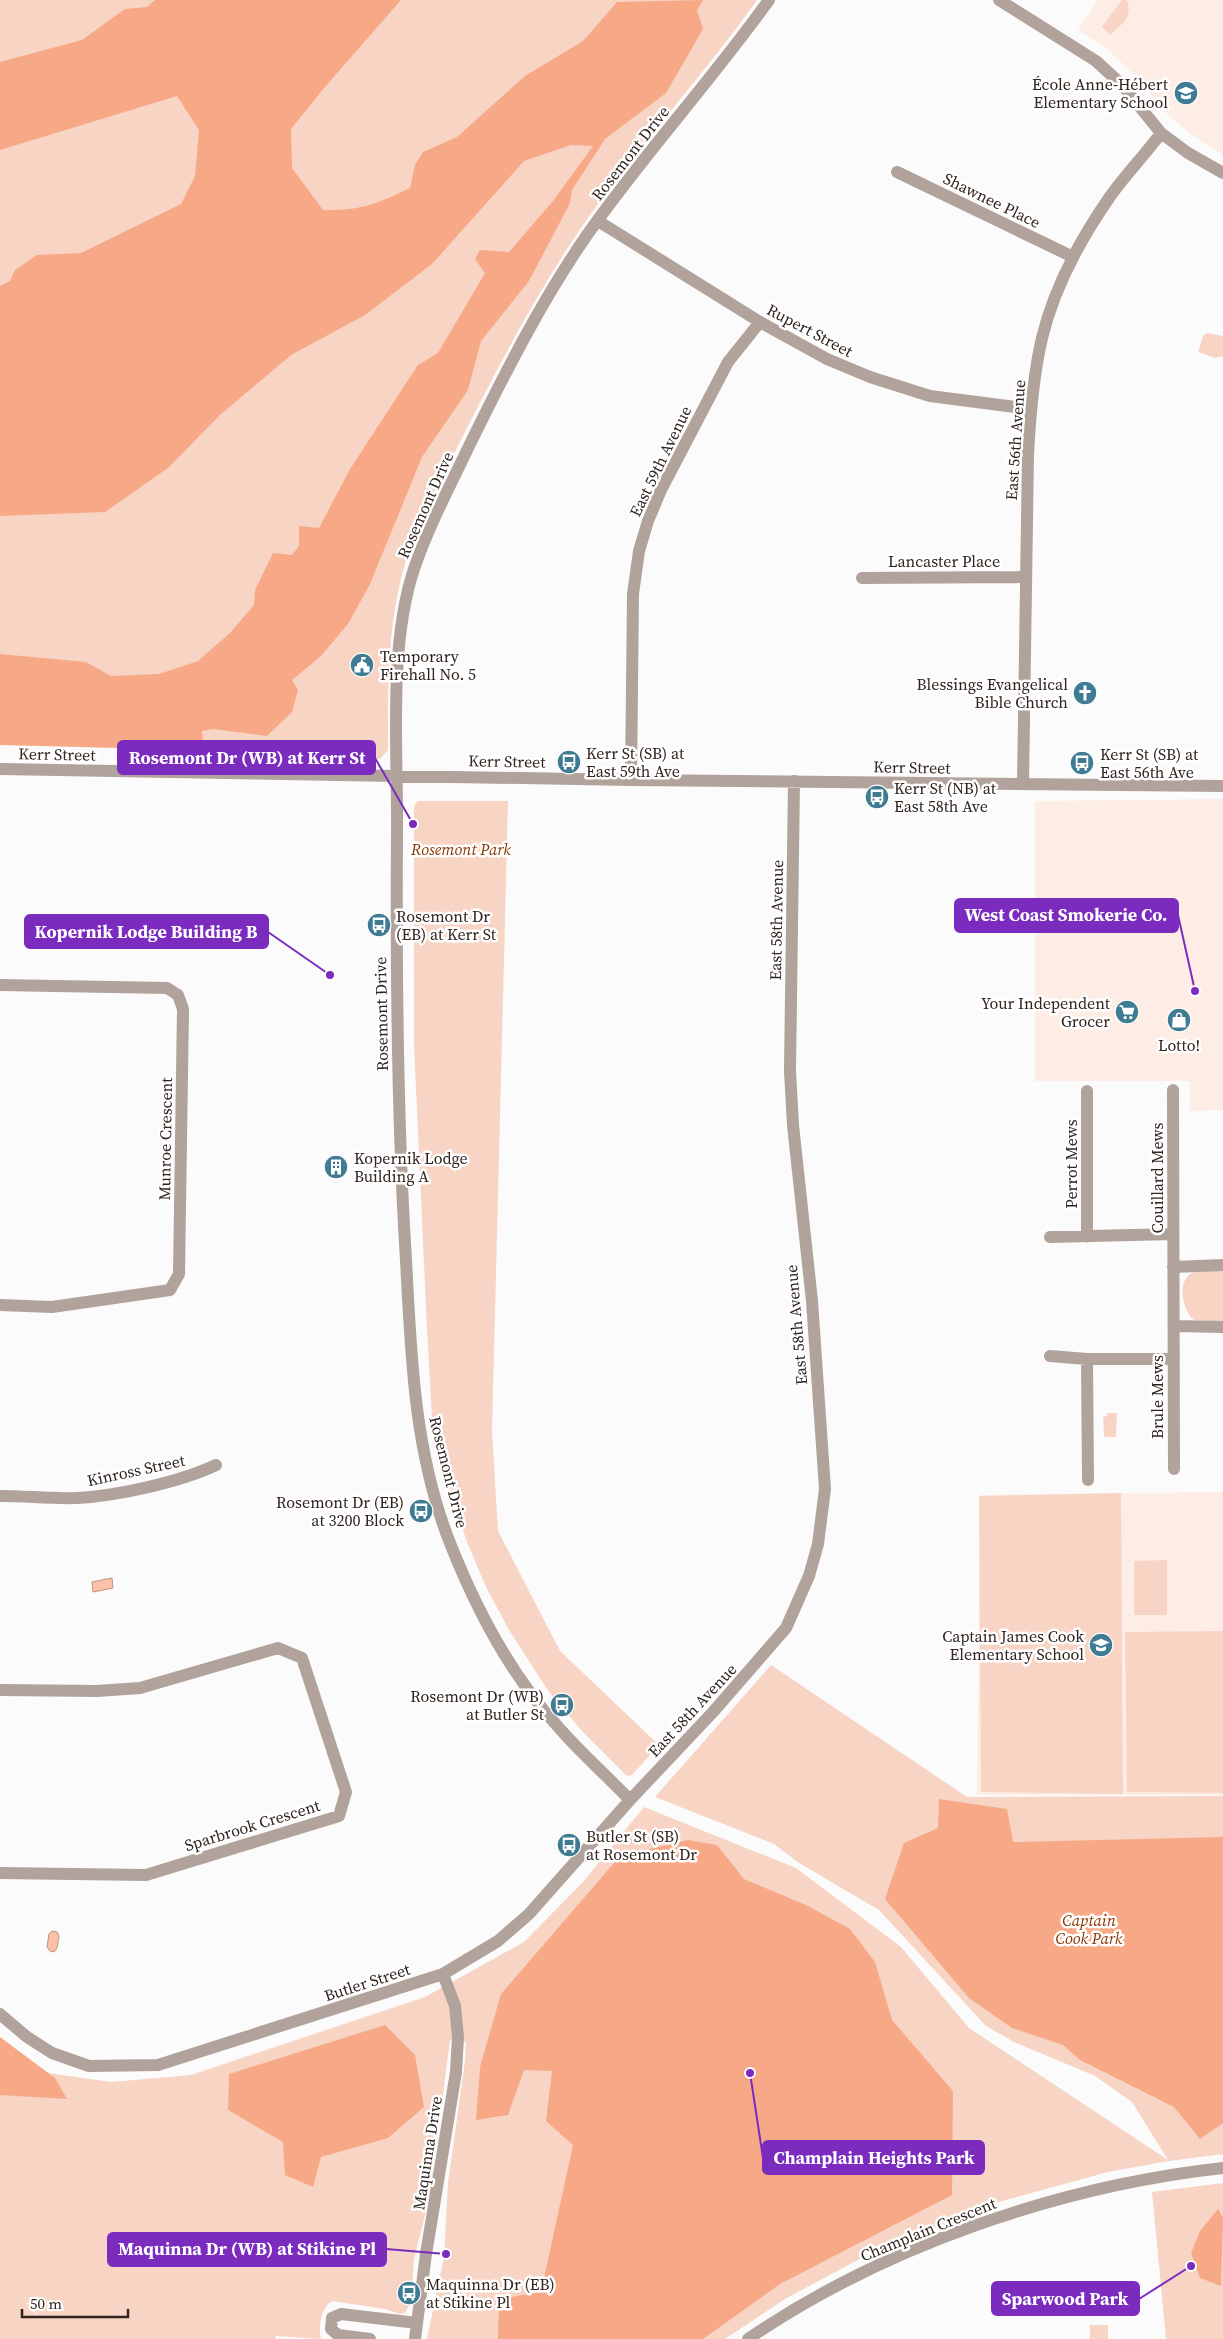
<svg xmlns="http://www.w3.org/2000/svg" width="1223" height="2339" font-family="'Source Serif 4',serif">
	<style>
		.built { fill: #feede5 }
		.green { fill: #f7d4c4 }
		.forest { fill: #f7a987 }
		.water { fill: #fdc1a7; stroke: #c0927e }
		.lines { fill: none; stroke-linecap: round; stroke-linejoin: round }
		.minor { stroke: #b1a29b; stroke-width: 12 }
		.labels { text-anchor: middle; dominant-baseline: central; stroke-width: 5; stroke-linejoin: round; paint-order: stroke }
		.poi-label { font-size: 16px; fill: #31241f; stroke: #fff; text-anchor: start }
		.street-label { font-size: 16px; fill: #31241f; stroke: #fff }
		.park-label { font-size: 16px; font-style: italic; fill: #893500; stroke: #fff }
		.leader { fill: none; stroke: #7b2cbf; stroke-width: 2 }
		.callout-dot { fill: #7b2cbf; stroke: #fff; stroke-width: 2 }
		.callout { fill: #7b2cbf; stroke: #7b2cbf; stroke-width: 2 }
		.callout-label { font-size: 18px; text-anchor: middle; font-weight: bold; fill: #fff }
	</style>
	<rect width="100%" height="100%" fill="#fbfbfb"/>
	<path class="built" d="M 1098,0 L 1223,0 L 1223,155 L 1192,135 L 1165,112 L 1133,74 L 1107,49 L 1078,30 Z
		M 1223,799 L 1223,1110 L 1190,1111 L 1190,1081 L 1035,1081 L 1035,801 Z
		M 1223,1492 L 1223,1795 L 977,1795 L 980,1495 Z"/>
	<path class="green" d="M 0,0 L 757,0 C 701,79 635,149 581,228 C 536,294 500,363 464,434 C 440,482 412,530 400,583 C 387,638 388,694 388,750 L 380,759 L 205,757 L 204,750 L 0,745 Z
		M 1122,0 L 1127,0 C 1133,19 1122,23 1110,35 L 1102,27 Z
		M 1207,333 L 1223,336 L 1223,356 L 1215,358 L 1198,352 L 1203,336 Z
		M 418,801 L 508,801 L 492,1431 L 498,1531 L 560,1651 L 659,1745 L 632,1775 L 627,1776 L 582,1731 L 549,1692 L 509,1630 L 486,1587 L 467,1542 L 450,1491 L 436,1440 L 432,1418 L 427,1329 L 414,1045 L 414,806 Z
		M 1223,1270 L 1223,1322 L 1194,1320 C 1181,1310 1176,1277 1195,1272 C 1203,1270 1214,1271 1223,1270 Z
		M 1107,1413 L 1117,1413 L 1116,1437 L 1104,1437 L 1103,1417 L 1107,1416 Z
		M 1121,1493 L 1123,1794 L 981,1792 L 979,1496 Z
		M 1167,1560 L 1167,1615 L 1134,1615 L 1134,1561 Z
		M 1223,1631 L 1223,1793 L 1127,1792 L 1125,1632 Z
		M 771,1665 L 967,1797 L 1223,1796 L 1223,2154 L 1169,2161 L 1108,2172 L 988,2205 L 865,2256 L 785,2299 L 725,2339 L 427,2339 L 444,2257 L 448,2183 L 465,2061 L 466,2042 L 450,2040 L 430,2195 L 414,2259 L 411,2302 L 405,2313 L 400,2314 L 385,2309 L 332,2301 C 321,2307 318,2328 321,2339 L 276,2336 L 275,2339 L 0,2339 L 0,2044 L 34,2071 L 111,2082 L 191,2075 L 425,1997 L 524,1942 L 583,1882 L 644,1807 L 796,1868 L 901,1947 L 969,2028 L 1168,2160 L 1132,2102 L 1095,2076 L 1014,2042 L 986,2026 L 879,1910 L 799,1863 L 774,1844 L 655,1797 Z
		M 1223,2183 L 1223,2339 L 1166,2339 L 1152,2192 Z
		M 1090,2325 L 1108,2325 L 1108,2339 L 1090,2339 Z"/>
	<path class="forest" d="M 155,0 L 401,0 L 324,88 L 291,129 L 292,168 L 323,210 C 360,211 377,204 410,188 L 415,165 L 423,152 L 457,137 L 525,76 L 583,41 L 617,2 L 703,0 L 697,10 L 703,29 L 666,93 L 605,139 L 572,190 L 570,203 L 529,281 L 481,341 L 468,390 L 422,457 L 370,584 L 348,624 L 321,656 L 292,680 L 298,690 L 292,712 L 267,736 L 213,729 L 202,731 L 204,750 L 0,745 L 0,654 L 86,662 L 111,676 L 159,674 L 198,661 L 230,633 L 254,605 L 255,590 L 273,553 L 292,555 L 299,546 L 299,526 L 319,528 L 350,469 L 418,365 L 438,353 L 485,273 L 475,259 L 480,250 L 509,252 L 553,201 L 593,146 L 571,145 L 524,161 L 432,264 L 365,315 L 291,355 L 220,415 L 168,468 L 105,512 L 0,516 L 0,286 L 10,281 L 15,270 L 37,255 L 81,253 L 181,204 L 195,176 L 199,130 L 177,96 L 0,150 L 0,62 L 82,40 L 125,9 L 147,7 Z
		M 939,1799 L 1007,1809 L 1013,1842 L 1223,1837 L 1223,2123 L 1200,2139 L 1174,2107 L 1080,2060 L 1063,2045 L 1012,2028 L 969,1998 L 885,1899 L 904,1843 L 938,1828 Z
		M 688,1840 L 717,1845 L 744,1879 L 808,1906 L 850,1929 L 875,1962 L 892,2020 L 953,2091 L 952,2195 L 780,2284 L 703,2339 L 498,2339 L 499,2299 L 541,2292 L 573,2145 L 546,2121 L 552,2071 L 524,2070 L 508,2115 L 476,2120 L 480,2067 L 501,1994 L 620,1856 Z
		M 385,2025 L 415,2055 L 424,2107 L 388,2138 L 321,2157 L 313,2187 L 285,2175 L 283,2142 L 228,2110 L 229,2074 Z
		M 0,2037 L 55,2078 L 67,2099 L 0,2095 Z
		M 1218,2209 L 1223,2218 L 1221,2286 L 1200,2278 L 1191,2253 L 1200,2231 Z"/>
	<path class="water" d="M 112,1578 L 113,1588 L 93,1592 L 92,1582 Z
		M 52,1931 L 57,1932 L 59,1936 L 57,1948 L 54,1952 L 50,1951 L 47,1947 L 49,1934 Z"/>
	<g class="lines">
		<path class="minor" d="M 999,0 L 1096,61 L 1122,85 L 1161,133 L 1188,153 L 1223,173
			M 897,172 L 1073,257
			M 598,221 L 760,322 L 827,359 L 870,377 L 930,396 L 1031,409
			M 862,578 L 1026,577
			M 0,769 L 631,780 L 1223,786
			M 631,780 L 633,594 L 639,551 L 648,521 L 661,490 L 728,362 L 760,322
			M 1023,784 L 1028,455 C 1030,416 1033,376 1042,338 C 1054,288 1080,240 1109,198 C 1125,175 1145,155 1161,133
			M 0,985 L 167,988 L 178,995 L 183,1009 L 179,1274 L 170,1290 L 52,1307 L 0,1305
			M 1173,1090 L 1174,1469
			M 1087,1091 L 1087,1237
			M 1050,1237 L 1173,1234
			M 1173,1267 L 1223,1265
			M 1174,1326 L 1223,1327
			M 1050,1356 L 1087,1359 L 1174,1359
			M 1087,1359 L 1088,1480
			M 0,1496 C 26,1496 52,1499 77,1498 C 117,1496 180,1482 216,1465
			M 0,1690 L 97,1691 L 140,1688 L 278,1648 L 302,1658 L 346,1792 L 339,1816 L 146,1875 L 0,1873
			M 630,1800 C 607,1776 582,1754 560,1729 C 511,1676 476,1609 450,1543 C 414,1452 411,1356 406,1260 C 397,1118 396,977 397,834 C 398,752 388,647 414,569 C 429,525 451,484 471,442 C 506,371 542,300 587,235 C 644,154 711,81 769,0
			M 0,2014 L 27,2037 L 52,2053 L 89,2066 L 158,2065 L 443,1974 L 498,1941 L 529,1914 L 630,1800 L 713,1712 L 786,1628 L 809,1576 L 818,1544 L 825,1489 L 812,1301 L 793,1125 L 790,1071 L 794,781
			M 370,2339 L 338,2335 L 331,2329 L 332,2318 L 341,2314 L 417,2323
			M 415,2339 L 426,2254 L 456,2072 L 458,2037 L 455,2006 L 443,1974
			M 748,2339 C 884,2246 1060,2186 1223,2168"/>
	</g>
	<defs>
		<g id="school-disc" transform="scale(1.25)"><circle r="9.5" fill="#3f7b92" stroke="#fff"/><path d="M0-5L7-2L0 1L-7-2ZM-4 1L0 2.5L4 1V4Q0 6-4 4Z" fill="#fff"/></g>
		<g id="civic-disc" transform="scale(1.25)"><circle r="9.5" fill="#3f7b92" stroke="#fff"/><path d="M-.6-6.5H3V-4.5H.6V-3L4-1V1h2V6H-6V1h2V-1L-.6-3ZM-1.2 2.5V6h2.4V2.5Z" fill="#fff"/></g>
		<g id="church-disc" transform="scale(1.25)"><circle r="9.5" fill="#3f7b92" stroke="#fff"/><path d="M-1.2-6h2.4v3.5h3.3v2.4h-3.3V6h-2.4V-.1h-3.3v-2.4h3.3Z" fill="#fff"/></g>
		<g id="bus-disc" transform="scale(1.25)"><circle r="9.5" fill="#3f7b92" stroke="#fff"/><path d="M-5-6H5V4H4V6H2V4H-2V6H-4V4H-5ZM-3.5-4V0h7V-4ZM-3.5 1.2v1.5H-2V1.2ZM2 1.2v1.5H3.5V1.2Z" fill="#fff"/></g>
		<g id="supermarket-disc" transform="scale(1.25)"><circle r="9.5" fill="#3f7b92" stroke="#fff"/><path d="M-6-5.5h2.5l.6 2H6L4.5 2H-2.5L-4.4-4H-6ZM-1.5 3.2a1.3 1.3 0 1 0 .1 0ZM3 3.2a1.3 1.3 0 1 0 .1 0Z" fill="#fff"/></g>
		<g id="shop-disc" transform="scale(1.25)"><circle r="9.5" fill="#3f7b92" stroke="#fff"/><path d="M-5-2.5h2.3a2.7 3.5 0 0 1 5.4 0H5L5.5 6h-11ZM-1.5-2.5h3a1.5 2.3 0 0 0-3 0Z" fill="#fff"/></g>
		<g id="building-disc" transform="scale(1.25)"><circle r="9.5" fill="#3f7b92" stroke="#fff"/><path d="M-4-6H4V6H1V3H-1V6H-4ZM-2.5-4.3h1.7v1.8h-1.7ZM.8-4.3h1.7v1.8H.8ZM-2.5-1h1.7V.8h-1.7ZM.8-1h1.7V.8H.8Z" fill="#fff"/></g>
	</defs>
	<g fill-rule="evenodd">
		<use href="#school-disc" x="1186" y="93"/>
		<use href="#civic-disc" x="362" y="665"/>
		<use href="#church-disc" x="1085" y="693"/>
		<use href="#bus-disc" x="569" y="762"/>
		<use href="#bus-disc" x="1082" y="763"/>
		<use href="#bus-disc" x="877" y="797"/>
		<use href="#bus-disc" x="379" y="925"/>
		<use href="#supermarket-disc" x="1127" y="1012"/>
		<use href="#shop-disc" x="1179" y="1020"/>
		<use href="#building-disc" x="336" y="1167"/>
		<use href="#bus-disc" x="421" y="1511"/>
		<use href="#school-disc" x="1101" y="1645"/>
		<use href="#bus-disc" x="562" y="1705"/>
		<use href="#bus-disc" x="569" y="1845"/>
		<use href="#bus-disc" x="409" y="2293"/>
	</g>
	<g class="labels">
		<g class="poi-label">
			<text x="1168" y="84" text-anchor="end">École Anne-Hébert<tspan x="1168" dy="18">Elementary School</tspan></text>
			<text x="380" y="656">Temporary<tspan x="380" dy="18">Firehall No. 5</tspan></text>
			<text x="1068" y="684" text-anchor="end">Blessings Evangelical<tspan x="1068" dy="18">Bible Church</tspan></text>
			<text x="586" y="753">Kerr St (SB) at<tspan x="586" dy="18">East 59th Ave</tspan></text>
			<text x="1100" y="754">Kerr St (SB) at<tspan x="1100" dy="18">East 56th Ave</tspan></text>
			<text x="894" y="788">Kerr St (NB) at<tspan x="894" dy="18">East 58th Ave</tspan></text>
			<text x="396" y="916">Rosemont Dr<tspan x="396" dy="18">(EB) at Kerr St</tspan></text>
			<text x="1110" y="1003" text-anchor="end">Your Independent<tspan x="1110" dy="18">Grocer</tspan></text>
			<text x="1179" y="1045" text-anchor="middle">Lotto!</text>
			<text x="354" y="1158">Kopernik Lodge<tspan x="354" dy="18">Building A</tspan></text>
			<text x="404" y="1502" text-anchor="end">Rosemont Dr (EB)<tspan x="404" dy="18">at 3200 Block</tspan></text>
			<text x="1084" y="1636" text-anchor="end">Captain James Cook<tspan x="1084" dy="18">Elementary School</tspan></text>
			<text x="544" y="1696" text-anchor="end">Rosemont Dr (WB)<tspan x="544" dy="18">at Butler St</tspan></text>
			<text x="586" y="1836">Butler St (SB)<tspan x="586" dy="18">at Rosemont Dr</tspan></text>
			<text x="426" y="2284">Maquinna Dr (EB)<tspan x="426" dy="18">at Stikine Pl</tspan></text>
		</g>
		<g class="street-label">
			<text transform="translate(630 153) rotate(-52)">Rosemont Drive</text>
			<text transform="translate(992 200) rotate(26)">Shawnee Place</text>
			<text transform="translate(810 330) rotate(28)">Rupert Street</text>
			<text transform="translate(1015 440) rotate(-86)">East 56th Avenue</text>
			<text transform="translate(660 461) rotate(-64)">East 59th Avenue</text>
			<text transform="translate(425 505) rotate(-66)">Rosemont Drive</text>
			<text x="944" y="561">Lancaster Place</text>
			<text transform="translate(57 754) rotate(1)">Kerr Street</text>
			<text transform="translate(507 761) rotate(1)">Kerr Street</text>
			<text transform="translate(912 767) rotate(1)">Kerr Street</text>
			<text transform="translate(776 920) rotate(-89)">East 58th Avenue</text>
			<text transform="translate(381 1014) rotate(-91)">Rosemont Drive</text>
			<text transform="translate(165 1139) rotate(-89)">Munroe Crescent</text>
			<text transform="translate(1071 1164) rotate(-90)">Perrot Mews</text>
			<text transform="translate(1157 1178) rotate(-90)">Couillard Mews</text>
			<text transform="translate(796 1325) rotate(-95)">East 58th Avenue</text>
			<text transform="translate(1157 1397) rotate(-90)">Brule Mews</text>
			<text transform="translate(136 1470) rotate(-12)">Kinross Street</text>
			<text transform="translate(449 1472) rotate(76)">Rosemont Drive</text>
			<text transform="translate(692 1710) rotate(-47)">East 58th Avenue</text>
			<text transform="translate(252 1825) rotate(-17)">Sparbrook Crescent</text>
			<text transform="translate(367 1982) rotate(-18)">Butler Street</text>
			<text transform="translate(427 2153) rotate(-81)">Maquinna Drive</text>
			<text transform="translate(928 2229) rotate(-22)">Champlain Crescent</text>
		</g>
		<g class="park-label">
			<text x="461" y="849">Rosemont Park</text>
			<text x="1089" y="1920">Captain<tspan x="1089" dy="18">Cook Park</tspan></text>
		</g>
	</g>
	<path class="leader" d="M413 824L375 758M1195 991L1178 915M330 975L268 932M750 2073L763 2158M446 2254L386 2249M1191 2266L1139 2299"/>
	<g class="callout-dot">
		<circle cx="413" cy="824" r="5"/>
		<circle cx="1195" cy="991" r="5"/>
		<circle cx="330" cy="975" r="5"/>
		<circle cx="750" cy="2073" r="5"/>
		<circle cx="446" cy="2254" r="5"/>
		<circle cx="1191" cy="2266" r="5"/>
	</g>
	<g class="callout">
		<rect x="118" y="741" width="257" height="33" rx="5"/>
		<rect x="955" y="899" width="223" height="33" rx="5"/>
		<rect x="25" y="915" width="243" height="33" rx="5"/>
		<rect x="763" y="2141" width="221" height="33" rx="5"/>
		<rect x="108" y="2233" width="278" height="33" rx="5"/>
		<rect x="992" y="2282" width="147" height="33" rx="5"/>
	</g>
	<g class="callout-label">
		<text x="247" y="764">Rosemont Dr (WB) at Kerr St</text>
		<text x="1066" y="921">West Coast Smokerie Co.</text>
		<text x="146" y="938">Kopernik Lodge Building B</text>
		<text x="874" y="2164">Champlain Heights Park</text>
		<text x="247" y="2255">Maquinna Dr (WB) at Stikine Pl</text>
		<text x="1065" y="2305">Sparwood Park</text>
	</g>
	<path d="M22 2309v8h106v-8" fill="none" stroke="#31241f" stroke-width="2.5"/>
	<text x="30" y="2309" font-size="15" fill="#31241f" stroke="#ffffff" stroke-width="4" paint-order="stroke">50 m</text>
</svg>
